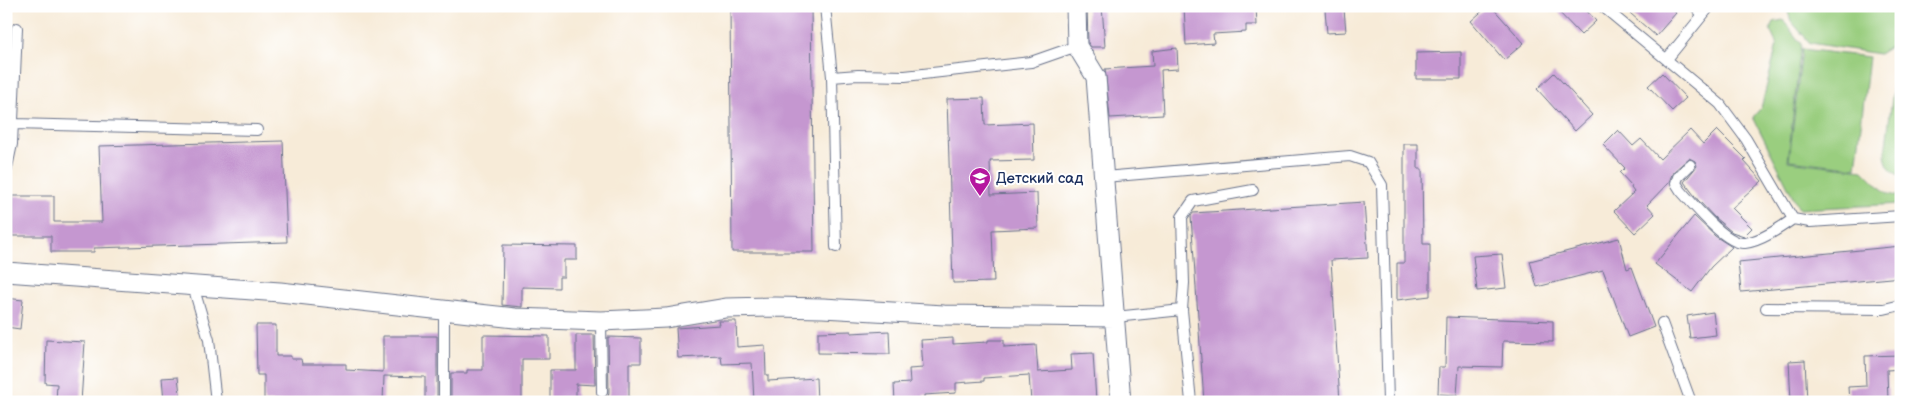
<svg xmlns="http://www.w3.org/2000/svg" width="1907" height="408" font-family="'Balsamiq Sans',sans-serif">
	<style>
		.green { fill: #9ace7f; stroke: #5a7e6e }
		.building { fill: #c597d0 }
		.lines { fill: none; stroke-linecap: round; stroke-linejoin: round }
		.lane-casing { stroke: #687189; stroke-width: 12 }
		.street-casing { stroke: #687189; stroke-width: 21 }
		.lane { stroke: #fff; stroke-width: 10 }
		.street { stroke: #fff; stroke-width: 19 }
		.labels { text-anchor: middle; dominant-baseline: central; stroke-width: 4; stroke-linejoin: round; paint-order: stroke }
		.poi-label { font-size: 15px; fill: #1b2f5e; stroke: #fff; text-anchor: start }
	</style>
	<rect width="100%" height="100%" fill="#fff"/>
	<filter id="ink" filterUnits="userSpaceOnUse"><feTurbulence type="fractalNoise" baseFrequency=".02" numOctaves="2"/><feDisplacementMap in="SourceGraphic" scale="10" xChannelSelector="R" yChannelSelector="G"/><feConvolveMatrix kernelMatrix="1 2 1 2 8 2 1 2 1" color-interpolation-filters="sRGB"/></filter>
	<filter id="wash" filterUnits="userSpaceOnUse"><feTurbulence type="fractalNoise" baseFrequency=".0096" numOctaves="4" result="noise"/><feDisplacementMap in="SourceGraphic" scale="20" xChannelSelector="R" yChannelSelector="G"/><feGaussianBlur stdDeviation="1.12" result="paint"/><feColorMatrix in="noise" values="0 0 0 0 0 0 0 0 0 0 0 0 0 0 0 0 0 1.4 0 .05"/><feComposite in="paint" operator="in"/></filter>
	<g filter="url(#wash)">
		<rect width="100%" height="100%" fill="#f7ebd8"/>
		<path class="green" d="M 1786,6 L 1901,6 L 1901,40 L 1879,54 L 1810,43 L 1791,21 Z
			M 1783,20 L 1801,44 L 1788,161 L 1863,170 L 1882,189 L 1889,194 L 1901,197 L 1901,204 L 1799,209 L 1753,117 L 1761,108 L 1777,45 L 1770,30 L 1774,22 Z
			M 1802,49 L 1869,57 L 1856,168 L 1789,160 Z
			M 1901,63 L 1901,176 C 1891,172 1886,165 1885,154 L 1895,73 Z"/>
		<g id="blocks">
			<path class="building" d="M 730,6 L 811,6 L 814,252 L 732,252 Z
				M 1087,6 L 1102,6 L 1105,47 L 1091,47 L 1088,43 Z
				M 1184,6 L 1256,6 L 1257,25 L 1246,25 L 1246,32 L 1213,34 L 1214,43 L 1186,45 Z
				M 1488,6 L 1491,6 L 1524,43 L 1504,60 L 1471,21 Z
				M 1553,6 L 1582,6 L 1596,21 L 1581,35 Z
				M 1622,6 L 1668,6 L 1676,13 L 1656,36 Z
				M 1344,9 L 1346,32 L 1327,33 L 1325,10 Z
				M 1177,48 L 1178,69 L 1161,70 L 1163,115 L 1110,118 L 1105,69 L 1153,66 L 1152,51 Z
				M 1461,52 L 1461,79 L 1416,79 L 1416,53 Z
				M 1554,73 L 1592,115 L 1575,131 L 1537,89 Z
				M 1662,73 L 1686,98 L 1672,111 L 1648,86 Z
				M 984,98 L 985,125 L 1033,123 L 1034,160 L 990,161 L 991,195 L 1037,193 L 1038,228 L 992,230 L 994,282 L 953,283 L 947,99 Z
				M 1618,130 L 1633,146 L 1641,139 L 1660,159 L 1690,130 L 1703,144 L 1717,130 L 1746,159 L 1744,161 L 1762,181 L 1732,208 L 1752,228 L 1744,236 L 1732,232 L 1715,218 L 1698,200 L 1684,182 L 1697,166 L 1695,161 L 1689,158 L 1673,172 L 1669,182 L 1647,205 L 1655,214 L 1635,233 L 1614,211 L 1634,192 L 1631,188 L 1632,186 L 1620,173 L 1625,168 L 1603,145 Z
				M 283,141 L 287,242 L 94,248 L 94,252 L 51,252 L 51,236 L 12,236 L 12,196 L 54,196 L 54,222 L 102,222 L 99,146 Z
				M 1404,144 L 1418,144 L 1418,169 L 1422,169 L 1423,244 L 1430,244 L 1430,296 L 1397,300 L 1397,263 L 1404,263 Z
				M 1364,202 L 1368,258 L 1331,260 L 1340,402 L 1204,402 L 1191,216 L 1193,213 Z
				M 1694,216 L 1715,236 L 1732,247 L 1711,267 L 1692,292 L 1655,264 Z
				M 1619,238 L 1627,269 L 1632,267 L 1654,327 L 1628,337 L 1603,270 L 1537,287 L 1530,261 Z
				M 503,245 L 577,246 L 577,260 L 564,260 L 564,277 L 559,277 L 559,288 L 522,287 L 522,307 L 502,305 Z
				M 1901,246 L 1901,277 L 1741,292 L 1738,262 Z
				M 1502,254 L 1506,288 L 1477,291 L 1473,256 Z
				M 6,298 L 23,300 L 20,329 L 6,327 Z
				M 1713,312 L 1716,335 L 1690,338 L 1687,316 Z
				M 1446,317 L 1553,321 L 1553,342 L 1503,341 L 1502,367 L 1459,366 L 1457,395 L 1438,394 L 1439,367 L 1445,367 Z
				M 719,321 L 736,321 L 737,347 L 765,345 L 766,375 L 768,375 L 768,381 L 816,378 L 817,402 L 754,402 L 752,363 L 722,364 L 721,356 L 678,358 L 676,328 L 720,325 Z
				M 256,325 L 276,325 L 276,356 L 291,356 L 291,359 L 301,359 L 302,364 L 346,364 L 346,370 L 383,372 L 383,336 L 437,336 L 437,398 L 425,398 L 425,377 L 384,376 L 383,402 L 264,402 L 264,375 L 257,375 Z
				M 851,331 L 851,333 L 889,331 L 890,354 L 818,353 L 818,332 Z
				M 483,335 L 549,336 L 549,359 L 522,359 L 522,402 L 451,402 L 451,373 L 467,373 L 467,370 L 483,370 Z
				M 576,335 L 594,335 L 595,385 L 576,384 L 576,398 L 574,398 L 574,402 L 550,402 L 550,370 L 576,370 Z
				M 608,337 L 641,338 L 641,363 L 629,363 L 629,402 L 607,402 L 609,392 Z
				M 953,338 L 953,344 L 988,342 L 988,340 L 1004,340 L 1004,347 L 1036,345 L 1038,372 L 1072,370 L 1071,354 L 1093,353 L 1096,401 L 1031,402 L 1029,375 L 984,378 L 984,381 L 956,383 L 956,393 L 924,395 L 924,402 L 895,402 L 894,384 L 910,383 L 909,369 L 923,368 L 921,340 Z
				M 46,340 L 85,342 L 81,402 L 56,402 L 57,384 L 45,383 Z
				M 1901,355 L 1901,369 L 1887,370 L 1888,402 L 1849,402 L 1848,387 L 1866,386 L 1865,356 Z
				M 1805,360 L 1807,402 L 1791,402 L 1789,361 Z
				M 178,377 L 181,402 L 164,402 L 162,378 Z"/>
		</g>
	</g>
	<g filter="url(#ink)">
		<use href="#blocks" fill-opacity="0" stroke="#687189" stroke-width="1"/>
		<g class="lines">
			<g class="lane-casing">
				<path id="lane" d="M 825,6 L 832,77
					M 1602,6 L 1720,104 L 1746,139 L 1793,219 L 1810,222 L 1901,216
					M 1695,6 L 1702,14
					M 1667,59 L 1710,6
					M 13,124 L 257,130
					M 1690,165 L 1678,177 L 1676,183 L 1681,191 C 1693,204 1726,245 1745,243 C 1761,241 1780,228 1793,219
					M 6,172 L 12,144 L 17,28
					M 1104,177 L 1350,156 L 1368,162 L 1382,185 L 1388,402
					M 836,247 L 832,77 L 858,75 L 905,76 L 1031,62 L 1077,46
					M 193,286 L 209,340 L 216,402
					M 1766,308 L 1884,309 L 1901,305
					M 444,309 L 444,402
					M 1182,310 L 1191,402
					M 1115,317 L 1182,310 L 1184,283 L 1182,217 L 1193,201 L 1253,190
					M 601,321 L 602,392
					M 1662,323 L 1691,402"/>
			</g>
			<g class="street-casing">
				<path id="street" d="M 1076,6 L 1077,46 L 1096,77 L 1121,402
					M 6,272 L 280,292 L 515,318 L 601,321 L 666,318 L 726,308 L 775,307 L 823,308 L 944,315 L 1115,317"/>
			</g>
			<use href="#lane" class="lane"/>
			<use href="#street" class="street"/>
		</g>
	</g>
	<defs>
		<g id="school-pin" transform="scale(1.125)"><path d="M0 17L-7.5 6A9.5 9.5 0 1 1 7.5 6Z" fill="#b5179e" stroke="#fff"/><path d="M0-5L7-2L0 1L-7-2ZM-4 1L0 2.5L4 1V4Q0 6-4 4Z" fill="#fff"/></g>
	</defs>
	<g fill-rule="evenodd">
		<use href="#school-pin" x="980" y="178"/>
	</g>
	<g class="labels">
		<g class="poi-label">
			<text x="996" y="178">Детский сад</text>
		</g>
	</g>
	<rect width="1907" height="408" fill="none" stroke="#fff" stroke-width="25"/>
</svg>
